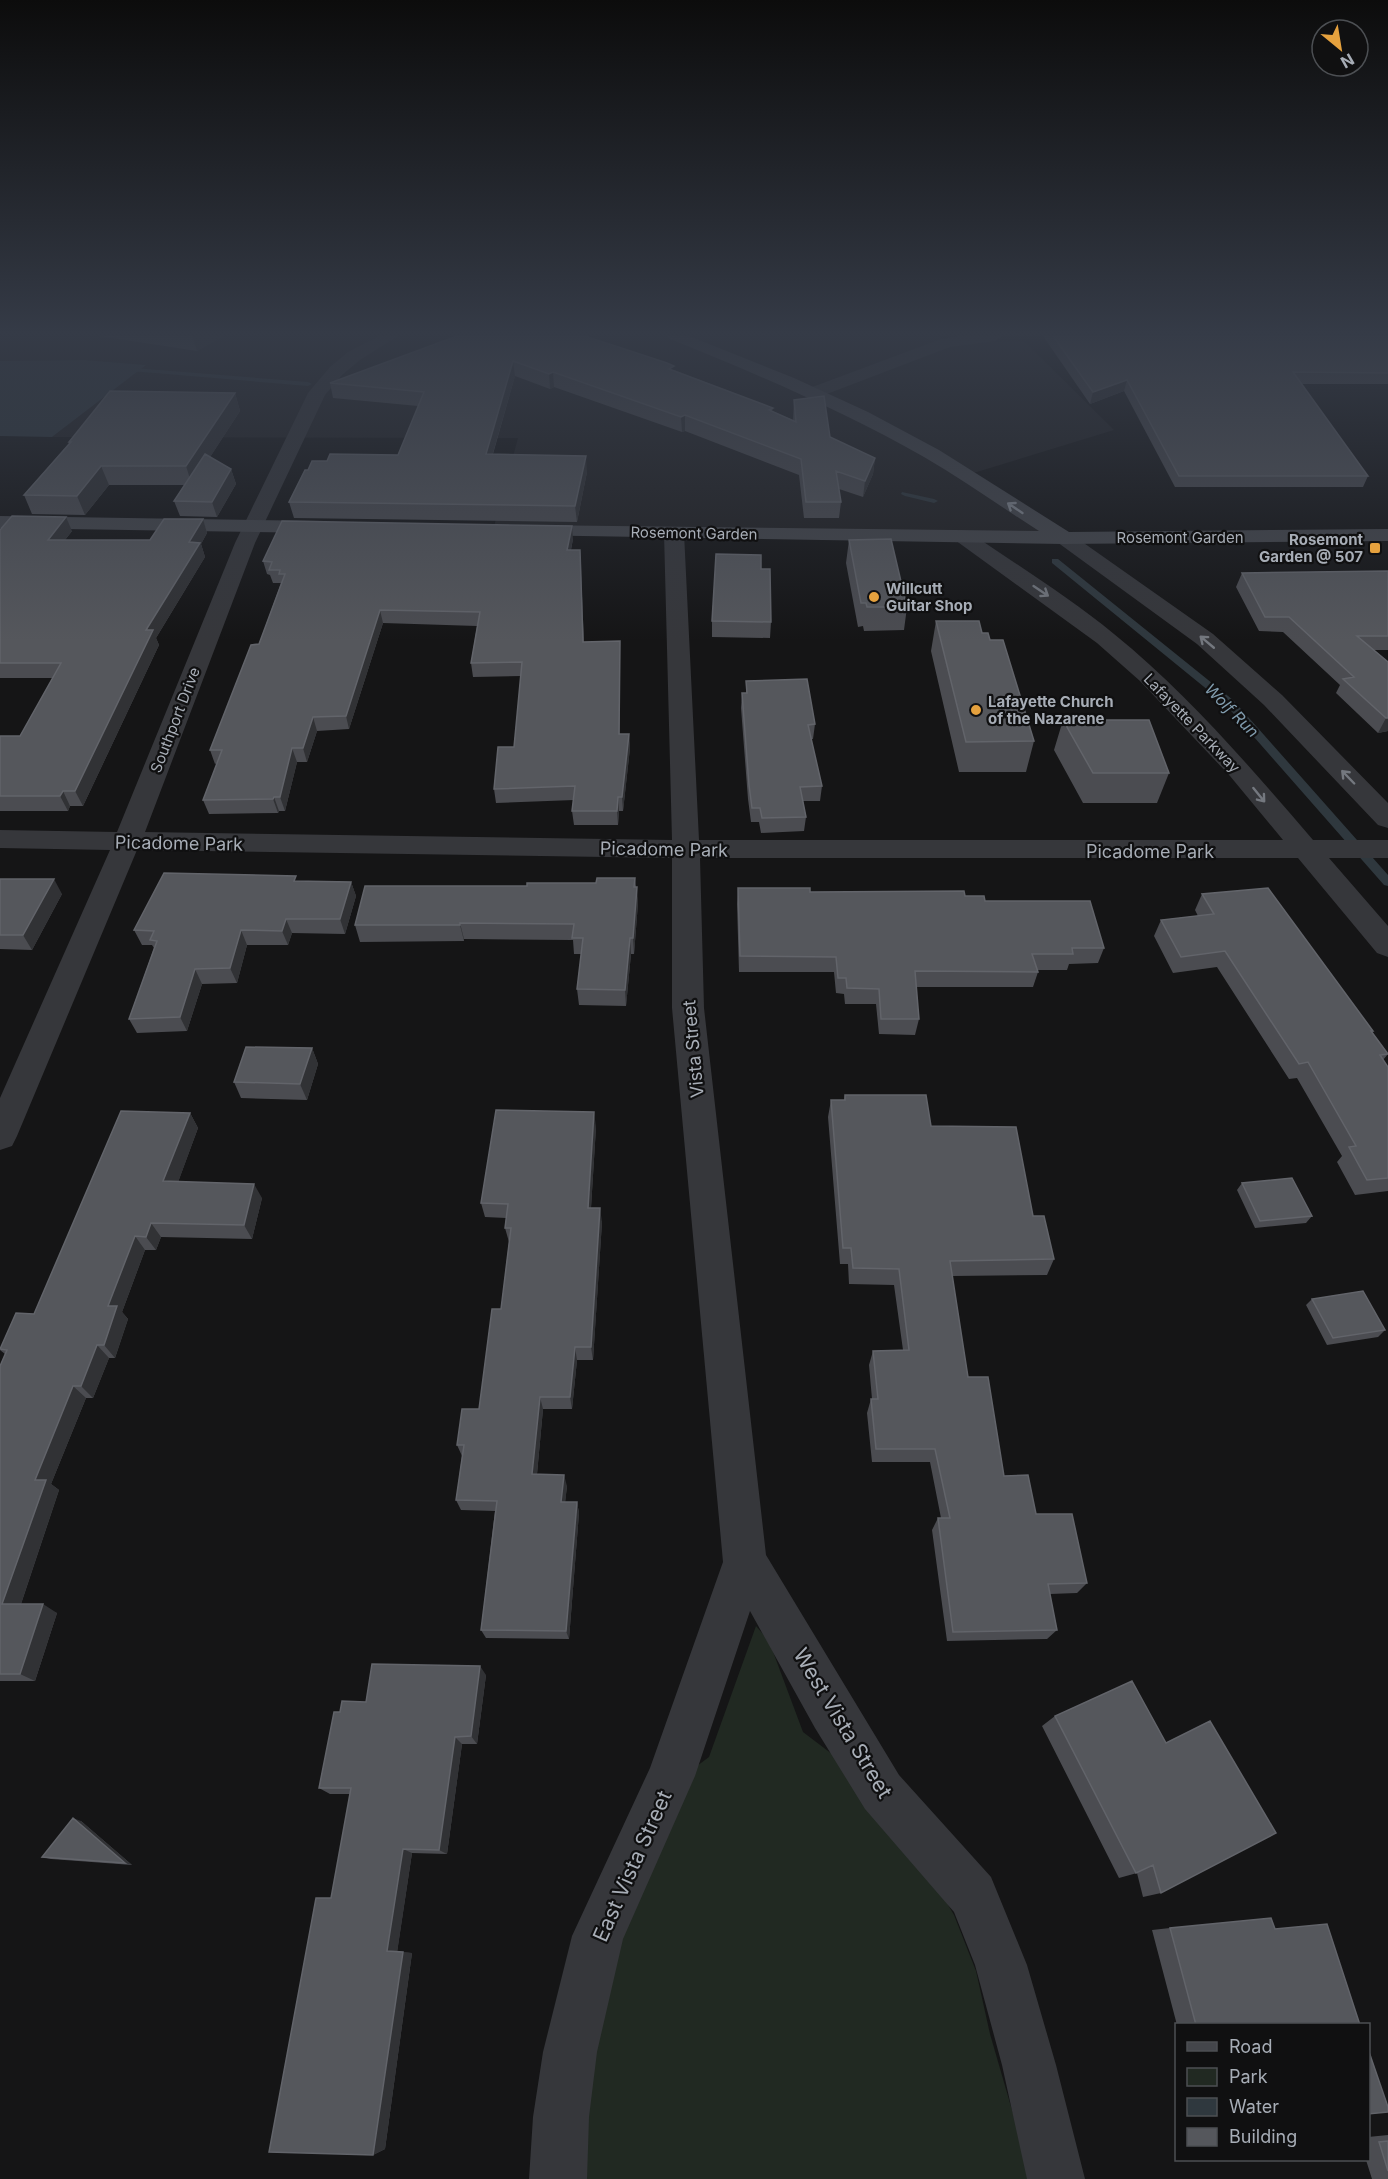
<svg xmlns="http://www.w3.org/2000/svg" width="1388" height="2179" font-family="Inter,sans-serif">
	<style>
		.built { fill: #212123 }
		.green { fill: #212922 }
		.water { fill: #2f383e }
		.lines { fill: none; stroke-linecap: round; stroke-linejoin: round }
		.stream { fill: #2f383e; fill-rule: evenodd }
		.street { fill: #36373b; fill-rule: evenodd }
		.secondary { fill: #44464b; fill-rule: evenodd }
		.wall { fill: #4b4c51 }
		.shaded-wall { fill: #313235 }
		.building { fill: #55575c; stroke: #62646a; stroke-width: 1.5 }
		.oneway { stroke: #848991 }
		.oneway2 { stroke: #74787f }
		.poi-dot { fill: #e5a13e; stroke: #101011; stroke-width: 2 }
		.labels { text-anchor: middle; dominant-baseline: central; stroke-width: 4.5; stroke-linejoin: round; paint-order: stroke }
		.far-street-label { font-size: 15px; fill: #a7adb6; stroke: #101011 }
		.far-poi-label { font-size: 15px; font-weight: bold; fill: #a7adb6; stroke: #101011; text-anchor: start }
		.far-water-label { font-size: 16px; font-style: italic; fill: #819cae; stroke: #101011 }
		.street-label { font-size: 18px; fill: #a7adb6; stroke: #101011 }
		.near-street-label { font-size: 21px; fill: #a7adb6; stroke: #101011 }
	</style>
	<rect width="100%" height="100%" fill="#151516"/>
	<path class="built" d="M 0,336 L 939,336 L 947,342 L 1024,341 L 1114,430 L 967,475 L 1064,538 L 493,530 L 518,438 L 52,437 L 145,365 L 85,360 L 0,361 Z"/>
	<path class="green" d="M 756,1626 L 769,1641 L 803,1732 L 882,1792 L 954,1915 L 976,1971 L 990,2034 L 1032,2179 L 558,2179 L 561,2117 L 665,1790 L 709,1757 Z"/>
	<path class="water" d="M 85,360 L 146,365 L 52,437 L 0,436 L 0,361 Z"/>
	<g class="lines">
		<path class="stream" d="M 121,367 L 308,382 L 312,384 L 308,386 L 119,370 Z
			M 902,492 L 934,499 L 938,501 L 934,503 L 905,496 L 901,494 Z
			M 1052,559 L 1058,559 L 1233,700 L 1388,875 L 1388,886 L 1384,885 L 1225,704 L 1052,563 Z"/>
		<path class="street" d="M 379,336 L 398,336 L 360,360 L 342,375 L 325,395 L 255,543 L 145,832 L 672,840 L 664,533 L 667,529 L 674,527 L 681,529 L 684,533 L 699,840 L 1283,840 L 1230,776 L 1140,681 L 1097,643 L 955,540 L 952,536 L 955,532 L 962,530 L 969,532 C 1017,565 1069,597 1114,634 C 1188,694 1251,768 1313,840 L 1388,840 L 1388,858 L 1329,858 L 1388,926 L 1388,957 L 1377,953 L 1298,858 L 700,858 L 704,1008 L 766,1555 L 899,1775 L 991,1877 L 1027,1965 L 1056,2065 L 1085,2179 L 1027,2179 L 1002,2065 L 975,1965 L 954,1912 L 865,1809 L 815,1728 L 750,1611 L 695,1776 L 623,1939 L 597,2052 L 589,2117 L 587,2179 L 529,2179 L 533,2117 L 543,2052 L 572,1936 L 650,1768 L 723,1562 L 672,1008 L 672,858 L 137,850 L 17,1136 L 12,1146 L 0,1150 L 0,1098 L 110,850 L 0,848 L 0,830 L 117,832 L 235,543 L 308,393 L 330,367 L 348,352 Z
			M 959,336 L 1003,336 L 995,341 L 950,347 L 819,397 L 807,397 L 804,393 L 807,389 L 941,339 Z
			M 1064,532 L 1071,534 L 1213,634 L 1282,695 L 1388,803 L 1388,828 L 1378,825 L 1264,705 L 1197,644 L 1057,542 L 1054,538 L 1057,534 Z"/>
		<path class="secondary" d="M 668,336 L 689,336 L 794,378 L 868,412 L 939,450 L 1069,532 L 1388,529 L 1388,541 L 1064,544 L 522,535 L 519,531 L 522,527 L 529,525 L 1039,531 C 1001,507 964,480 924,457 C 843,411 757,374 670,339 Z
			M 0,516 L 324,521 L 331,523 L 334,527 L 331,531 L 324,533 L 0,528 Z"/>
	</g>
	<path class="wall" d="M 99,336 L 223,336 L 197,351 Z
		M 457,336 L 674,370 L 773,408 L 772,411 L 793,420 L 794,400 L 830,437 L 875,458 L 873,474 L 863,497 L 839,489 L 841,502 L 839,518 L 804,518 L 799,475 L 685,431 L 682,432 L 554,387 L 550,389 L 515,376 L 493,454 L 587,472 L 577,522 L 294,518 L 289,502 L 308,470 L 327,461 L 398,455 L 418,406 L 333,398 L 330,383 Z
		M 1043,336 L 1388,336 L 1388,384 L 1301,384 L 1368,476 L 1363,487 L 1175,487 L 1124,391 L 1090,404 Z
		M 235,393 L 240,411 L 210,457 L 231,469 L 236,484 L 217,517 L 180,516 L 174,501 L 184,485 L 109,485 L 85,515 L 32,514 L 24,495 L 69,443 L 69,442 Z
		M 203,519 L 207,533 L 201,544 L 205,557 L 156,638 L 159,645 L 83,806 L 70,806 L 68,811 L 0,811 L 0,736 L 20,736 L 53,678 L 0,678 L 0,530 L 72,531 L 65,540 L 150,540 Z
		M 573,539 L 571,550 L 580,550 L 584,642 L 620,655 L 620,734 L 629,734 L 630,748 L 623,811 L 619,811 L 618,825 L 574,825 L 572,811 L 574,800 L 496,803 L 494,789 L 514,747 L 521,676 L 473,677 L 471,663 L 477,626 L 383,623 L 349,729 L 317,731 L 307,762 L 297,762 L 285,811 L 279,811 L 278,813 L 209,814 L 203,800 L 217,763 L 215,764 L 210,750 L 259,644 L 281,583 L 273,583 L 270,575 L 267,574 L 263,561 Z
		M 849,540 L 907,607 L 904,630 L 864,631 L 863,626 L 858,627 L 846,563 Z
		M 761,569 L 771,622 L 770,638 L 712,637 L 712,621 Z
		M 1388,571 L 1388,650 L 1374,650 L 1388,662 L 1388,731 L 1378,733 L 1336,693 L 1340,685 L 1283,632 L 1259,631 L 1236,587 L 1242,573 Z
		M 936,621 L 982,633 L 990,640 L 1034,741 L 1026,772 L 959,772 L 931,651 Z
		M 746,681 L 815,724 L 813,739 L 811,739 L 822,786 L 820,801 L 803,801 L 806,817 L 804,831 L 761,833 L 759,822 L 751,822 L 748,799 L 741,708 L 742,693 L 746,693 Z
		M 1063,720 L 1169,773 L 1157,803 L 1083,803 L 1054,750 Z
		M 635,878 L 638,903 L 634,954 L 631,954 L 626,1006 L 579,1005 L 577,989 L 581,954 L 574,954 L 573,940 L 464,939 L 464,941 L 360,942 L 355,925 L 527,886 L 596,883 Z
		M 0,879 L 62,894 L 32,950 L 0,949 Z
		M 298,881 L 351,882 L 356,896 L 345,934 L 292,933 L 288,945 L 247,945 L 237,983 L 202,984 L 187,1031 L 137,1033 L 129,1019 L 154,948 L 152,945 L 142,945 L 134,930 Z
		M 738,888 L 810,892 L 965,896 L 985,901 L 1104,948 L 1098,963 L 1069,964 L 1067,970 L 1037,970 L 1038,972 L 1033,987 L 916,987 L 919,1019 L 915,1035 L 879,1034 L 876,1004 L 845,1004 L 844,994 L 836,993 L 834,972 L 739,972 L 737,904 Z
		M 1202,894 L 1373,1031 L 1372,1032 L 1388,1054 L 1383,1060 L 1388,1067 L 1388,1191 L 1355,1195 L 1337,1162 L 1342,1156 L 1297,1078 L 1289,1079 L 1217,967 L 1173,973 L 1154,936 L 1161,920 L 1198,916 L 1195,910 Z
		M 312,1048 L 318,1064 L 307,1100 L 241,1098 L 234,1082 Z
		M 845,1095 L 931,1126 L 1033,1216 L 1054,1259 L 1047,1275 L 952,1276 L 968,1377 L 1004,1476 L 1036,1514 L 1087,1583 L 1077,1593 L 1050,1594 L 1057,1630 L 1047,1639 L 947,1641 L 932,1530 L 938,1518 L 941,1518 L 930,1462 L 872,1462 L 867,1413 L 871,1399 L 872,1399 L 869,1365 L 873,1351 L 903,1350 L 894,1285 L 849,1284 L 848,1264 L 840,1264 L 828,1117 L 831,1100 L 844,1100 Z
		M 190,1113 L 198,1128 L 178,1182 L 262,1198 L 252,1239 L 161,1237 L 156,1250 L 145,1250 L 122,1312 L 128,1319 L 115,1358 L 109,1358 L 93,1398 L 86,1398 L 51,1484 L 59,1490 L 21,1604 L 57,1613 L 35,1681 L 0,1681 L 0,1366 L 5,1354 L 0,1350 L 34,1314 Z
		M 596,1127 L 591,1208 L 602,1222 L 593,1360 L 577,1360 L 572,1409 L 543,1409 L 537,1474 L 567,1486 L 565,1502 L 577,1502 L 579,1513 L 569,1639 L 486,1638 L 481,1630 L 495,1511 L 461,1510 L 456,1500 L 462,1456 L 457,1445 L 479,1409 L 501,1309 L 509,1242 L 505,1228 L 506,1218 L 485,1217 L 481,1203 Z
		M 1242,1183 L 1312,1216 L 1306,1223 L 1255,1228 L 1237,1190 Z
		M 1312,1299 L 1385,1330 L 1378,1337 L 1327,1345 L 1306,1305 Z
		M 486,1675 L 477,1744 L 462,1744 L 447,1854 L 412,1853 L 397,1952 L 412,1953 L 385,2149 L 373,2155 L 331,1898 L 350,1794 L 330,1794 L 319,1788 L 340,1712 L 366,1702 Z
		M 1055,1716 L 1166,1743 L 1161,1893 L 1143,1897 L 1137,1873 L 1119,1878 L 1042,1726 Z
		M 81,1821 L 132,1865 L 51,1859 L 42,1857 Z
		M 1170,1928 L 1275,1929 L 1360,2025 L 1177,2025 L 1152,1930 Z
		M 1388,2135 L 1388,2179 L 1372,2179 L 1366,2160 L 1368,2160 L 1368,2137 Z"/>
	<path class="shaded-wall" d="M 192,336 L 223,336 L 197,351 Z
		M 513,361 L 515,376 L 488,470 L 486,454 Z
		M 553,372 L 554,387 L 550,389 L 549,374 Z
		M 1127,380 L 1124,391 L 1090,404 L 1093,392 Z
		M 235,393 L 240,411 L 192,485 L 186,466 Z
		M 685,415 L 685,431 L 682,432 L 681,417 Z
		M 586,456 L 587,472 L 577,522 L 575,506 Z
		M 875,458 L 873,474 L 863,497 L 865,481 Z
		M 101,466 L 109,485 L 85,515 L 77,496 Z
		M 231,469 L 236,484 L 217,517 L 212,502 Z
		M 66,517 L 72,531 L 54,554 L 48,540 Z
		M 203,519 L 207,533 L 201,544 L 205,557 L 156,638 L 159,645 L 83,806 L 75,791 L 146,630 L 189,542 Z
		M 572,526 L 573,539 L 568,563 L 567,550 Z
		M 580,550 L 581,563 L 584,655 L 583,642 Z
		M 380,610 L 383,623 L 349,729 L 346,716 Z
		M 620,641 L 620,748 L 619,734 Z
		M 313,717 L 317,731 L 307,762 L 303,748 Z
		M 1386,718 L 1388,718 L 1388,731 L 1378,733 Z
		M 629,734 L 630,748 L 623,811 L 622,797 Z
		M 292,748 L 297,762 L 285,811 L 280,797 Z
		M 63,791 L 70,806 L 68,811 L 60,796 Z
		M 274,797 L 279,811 L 278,813 L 273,799 Z
		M 618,797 L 619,811 L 618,825 L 617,811 Z
		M 54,879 L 62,894 L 32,950 L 23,935 Z
		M 351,882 L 356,896 L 345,934 L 340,919 Z
		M 637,887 L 638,903 L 634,954 L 633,938 Z
		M 286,919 L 292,933 L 288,945 L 282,931 Z
		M 460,923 L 464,939 L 464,941 L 460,925 Z
		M 241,930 L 247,945 L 237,983 L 230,968 Z
		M 630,938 L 631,954 L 626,1006 L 625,990 Z
		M 195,969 L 202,984 L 187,1031 L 180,1017 Z
		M 312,1048 L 318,1064 L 307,1100 L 300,1084 Z
		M 594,1112 L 596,1127 L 590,1223 L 588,1208 Z
		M 190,1113 L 198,1128 L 173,1196 L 163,1181 Z
		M 254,1184 L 262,1198 L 252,1239 L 244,1225 Z
		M 600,1208 L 602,1222 L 593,1360 L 591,1347 Z
		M 151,1223 L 161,1237 L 156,1250 L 146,1237 Z
		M 135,1236 L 145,1250 L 122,1312 L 128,1319 L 115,1358 L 104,1345 L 108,1306 Z
		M 97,1345 L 109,1358 L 93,1398 L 81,1386 Z
		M 575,1347 L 577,1360 L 572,1409 L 570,1397 Z
		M 73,1386 L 86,1398 L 51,1484 L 59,1490 L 18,1613 L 2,1604 L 35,1480 Z
		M 540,1397 L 543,1409 L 536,1485 L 532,1474 Z
		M 564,1475 L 567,1486 L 564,1513 L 561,1502 Z
		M 577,1502 L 579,1513 L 569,1639 L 566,1631 Z
		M 43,1604 L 57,1613 L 35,1681 L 20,1674 Z
		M 480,1666 L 486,1675 L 477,1744 L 471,1736 Z
		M 455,1737 L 462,1744 L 447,1854 L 439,1850 Z
		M 73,1818 L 81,1821 L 132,1865 L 125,1863 Z
		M 403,1849 L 412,1853 L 397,1953 L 387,1951 Z
		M 403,1952 L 412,1953 L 385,2149 L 373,2155 Z"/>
	<path class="building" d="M 457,336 L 585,336 L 667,363 L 674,366 L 669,369 L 773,408 L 769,410 L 796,422 L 794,400 L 824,396 L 830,437 L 875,458 L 865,481 L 836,471 L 841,502 L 806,502 L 801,459 L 685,415 L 681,417 L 553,372 L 549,374 L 513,361 L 486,454 L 586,456 L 575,506 L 289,502 L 305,470 L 308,470 L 312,461 L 327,461 L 330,454 L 398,455 L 424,392 L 330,383 Z
		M 1053,336 L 1388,336 L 1388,373 L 1293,372 L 1368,476 L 1179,476 L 1127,380 L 1093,392 Z
		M 110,391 L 235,393 L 186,466 L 101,466 L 77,496 L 24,495 L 71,442 L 69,442 Z
		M 205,454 L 231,469 L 212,502 L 174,501 Z
		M 12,516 L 66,517 L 48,540 L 150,540 L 164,519 L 203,519 L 189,542 L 200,543 L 146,630 L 153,630 L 75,791 L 63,791 L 60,796 L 0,796 L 0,736 L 20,736 L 61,663 L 0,663 L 0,530 Z
		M 282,521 L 572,526 L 567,550 L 580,550 L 583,642 L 620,641 L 619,734 L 629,734 L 622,797 L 618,797 L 617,811 L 572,811 L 575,786 L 494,789 L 498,747 L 514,747 L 522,662 L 471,663 L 480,612 L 380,610 L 346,716 L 313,717 L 303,748 L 292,748 L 280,797 L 274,797 L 273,799 L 203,800 L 222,750 L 210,750 L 251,645 L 259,644 L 285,574 L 279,574 L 280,570 L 269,570 L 272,562 L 263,561 Z
		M 891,539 L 907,607 L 867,607 L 866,603 L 861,603 L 849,540 Z
		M 716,554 L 761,555 L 761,569 L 770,569 L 771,622 L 712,621 Z
		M 1388,571 L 1388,636 L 1357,636 L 1388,662 L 1388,718 L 1386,718 L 1343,679 L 1354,677 L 1289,617 L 1265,617 L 1242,573 Z
		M 936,621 L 979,621 L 982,633 L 988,633 L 990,640 L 1003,640 L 1034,741 L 966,742 Z
		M 807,679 L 815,724 L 808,725 L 822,786 L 800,787 L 806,817 L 762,818 L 760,808 L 752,808 L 749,785 L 742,693 L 747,693 L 746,681 Z
		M 1063,720 L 1149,720 L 1169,773 L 1093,773 Z
		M 164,873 L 296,876 L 294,881 L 351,882 L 340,919 L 286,919 L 282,931 L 241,930 L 230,968 L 195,969 L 180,1017 L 129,1019 L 157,941 L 150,940 L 154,931 L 134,930 Z
		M 597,878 L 635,878 L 634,887 L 637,887 L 633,938 L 630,938 L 625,990 L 577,989 L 583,938 L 572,938 L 574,924 L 460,923 L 460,925 L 355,925 L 365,886 L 527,886 L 527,883 L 596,883 Z
		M 0,879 L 54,879 L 23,935 L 0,935 Z
		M 738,888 L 810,888 L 810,892 L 964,891 L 965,896 L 984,896 L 985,901 L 1090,901 L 1104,948 L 1072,948 L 1073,954 L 1032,954 L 1038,972 L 915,971 L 919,1019 L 881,1019 L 879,989 L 847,988 L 846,978 L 838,978 L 836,957 L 740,956 Z
		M 1268,888 L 1373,1031 L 1371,1031 L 1388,1054 L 1380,1055 L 1388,1067 L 1388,1178 L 1367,1180 L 1349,1147 L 1356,1146 L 1308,1062 L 1299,1064 L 1225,951 L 1181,957 L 1161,920 L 1214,914 L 1202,894 Z
		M 246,1047 L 312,1048 L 300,1084 L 234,1082 Z
		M 845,1095 L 926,1095 L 931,1126 L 1016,1127 L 1033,1216 L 1044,1216 L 1054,1259 L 950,1261 L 968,1377 L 988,1377 L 1004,1476 L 1028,1475 L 1036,1514 L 1072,1514 L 1087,1583 L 1048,1584 L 1057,1630 L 953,1632 L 938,1518 L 950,1518 L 935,1449 L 876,1449 L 871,1399 L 878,1399 L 873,1351 L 909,1350 L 899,1269 L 853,1268 L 851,1248 L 843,1248 L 831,1100 L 845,1100 Z
		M 496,1110 L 594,1112 L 588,1208 L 600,1208 L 591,1347 L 575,1347 L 570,1397 L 540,1397 L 532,1474 L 564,1475 L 561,1502 L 577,1502 L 566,1631 L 481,1630 L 497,1501 L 456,1500 L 464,1445 L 457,1445 L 462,1409 L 479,1409 L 492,1309 L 501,1309 L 511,1228 L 505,1228 L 508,1204 L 481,1203 Z
		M 121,1111 L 190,1113 L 163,1181 L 254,1184 L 244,1225 L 151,1223 L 146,1237 L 135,1236 L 108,1306 L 117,1306 L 104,1345 L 97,1345 L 81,1386 L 73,1386 L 35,1480 L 46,1480 L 2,1604 L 43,1604 L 20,1674 L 0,1674 L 0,1366 L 7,1350 L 0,1349 L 16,1313 L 34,1314 Z
		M 1292,1178 L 1312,1216 L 1260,1221 L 1242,1183 Z
		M 1363,1291 L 1385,1330 L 1333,1338 L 1312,1299 Z
		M 372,1664 L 480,1666 L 471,1736 L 455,1737 L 439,1850 L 403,1849 L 387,1951 L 403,1952 L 373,2155 L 269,2152 L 316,1898 L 331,1898 L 351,1788 L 319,1788 L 334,1712 L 340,1712 L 342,1701 L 366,1702 Z
		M 1132,1681 L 1166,1743 L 1210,1721 L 1276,1833 L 1161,1893 L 1153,1865 L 1136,1873 L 1055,1716 Z
		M 73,1818 L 125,1863 L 42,1857 Z
		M 1271,1918 L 1275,1929 L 1327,1924 L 1360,2025 L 1196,2025 L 1170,1928 Z
		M 1368,2049 L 1388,2107 L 1388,2112 L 1368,2114 Z
		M 1388,2141 L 1388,2171 L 1379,2142 Z"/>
	<defs><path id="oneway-shaft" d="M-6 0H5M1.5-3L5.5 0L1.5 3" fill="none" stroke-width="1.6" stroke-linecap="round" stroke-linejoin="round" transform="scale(1.5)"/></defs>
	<use class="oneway" href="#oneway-shaft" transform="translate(1015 508) rotate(-146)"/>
	<g class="oneway2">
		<use href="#oneway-shaft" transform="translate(1041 591) rotate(34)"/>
		<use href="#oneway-shaft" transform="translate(1207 642) rotate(-140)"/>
		<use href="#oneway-shaft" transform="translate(1348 777) rotate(-134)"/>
		<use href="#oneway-shaft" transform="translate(1259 795) rotate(51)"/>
	</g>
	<linearGradient id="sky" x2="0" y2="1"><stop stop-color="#0c0c0c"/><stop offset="0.52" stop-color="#353b47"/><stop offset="1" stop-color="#353b47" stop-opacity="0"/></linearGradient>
	<rect width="1388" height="641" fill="url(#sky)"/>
	<g class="poi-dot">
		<rect x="1369" y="542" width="12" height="12" rx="3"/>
		<circle cx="874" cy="597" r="6"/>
		<circle cx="976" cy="710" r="6"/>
	</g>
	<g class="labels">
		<g class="far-street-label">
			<text transform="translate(694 533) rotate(1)">Rosemont Garden</text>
			<text x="1180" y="537">Rosemont Garden</text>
			<text transform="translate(175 720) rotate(-69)">Southport Drive</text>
			<text transform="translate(1192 723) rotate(46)">Lafayette Parkway</text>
		</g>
		<g class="far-poi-label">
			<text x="1363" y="539" text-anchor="end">Rosemont<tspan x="1363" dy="17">Garden @ 507</tspan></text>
			<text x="886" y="588">Willcutt<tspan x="886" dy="17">Guitar Shop</tspan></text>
			<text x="988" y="701">Lafayette Church<tspan x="988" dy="17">of the Nazarene</tspan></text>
		</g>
		<g class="far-water-label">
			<text transform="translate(1232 710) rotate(45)">Wolf Run</text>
		</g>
		<g class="street-label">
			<text transform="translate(179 843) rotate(1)">Picadome Park</text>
			<text transform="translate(664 849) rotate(1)">Picadome Park</text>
			<text x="1150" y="851">Picadome Park</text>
			<text transform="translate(693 1049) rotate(-95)">Vista Street</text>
		</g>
		<g class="near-street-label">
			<text transform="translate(843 1723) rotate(59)">West Vista Street</text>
			<text transform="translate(632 1866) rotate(-66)">East Vista Street</text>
		</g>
	</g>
	<rect x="1175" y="2023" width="195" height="138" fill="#101011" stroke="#4c4f53" stroke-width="1.5"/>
	<rect x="1187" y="2042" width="30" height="9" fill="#44464b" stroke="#4c4f53" stroke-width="1.5"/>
	<text x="1229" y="2053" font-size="18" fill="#a7adb6">Road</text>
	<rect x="1187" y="2068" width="30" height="18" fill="#212922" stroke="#4c4f53" stroke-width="1.5"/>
	<text x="1229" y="2083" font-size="18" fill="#a7adb6">Park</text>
	<rect x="1187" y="2098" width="30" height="18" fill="#2f383e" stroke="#4c4f53" stroke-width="1.5"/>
	<text x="1229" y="2113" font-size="18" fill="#a7adb6">Water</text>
	<rect x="1187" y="2128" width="30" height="18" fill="#55575c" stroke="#4c4f53" stroke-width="1.5"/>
	<text x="1229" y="2143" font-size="18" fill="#a7adb6">Building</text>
	<g transform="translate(1340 48) rotate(150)"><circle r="28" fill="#101011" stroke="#4c4f53" stroke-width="1.5"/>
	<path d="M0-4.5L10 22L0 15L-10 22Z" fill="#e5a13e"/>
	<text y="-9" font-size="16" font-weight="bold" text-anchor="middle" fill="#a7adb6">N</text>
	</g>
</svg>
